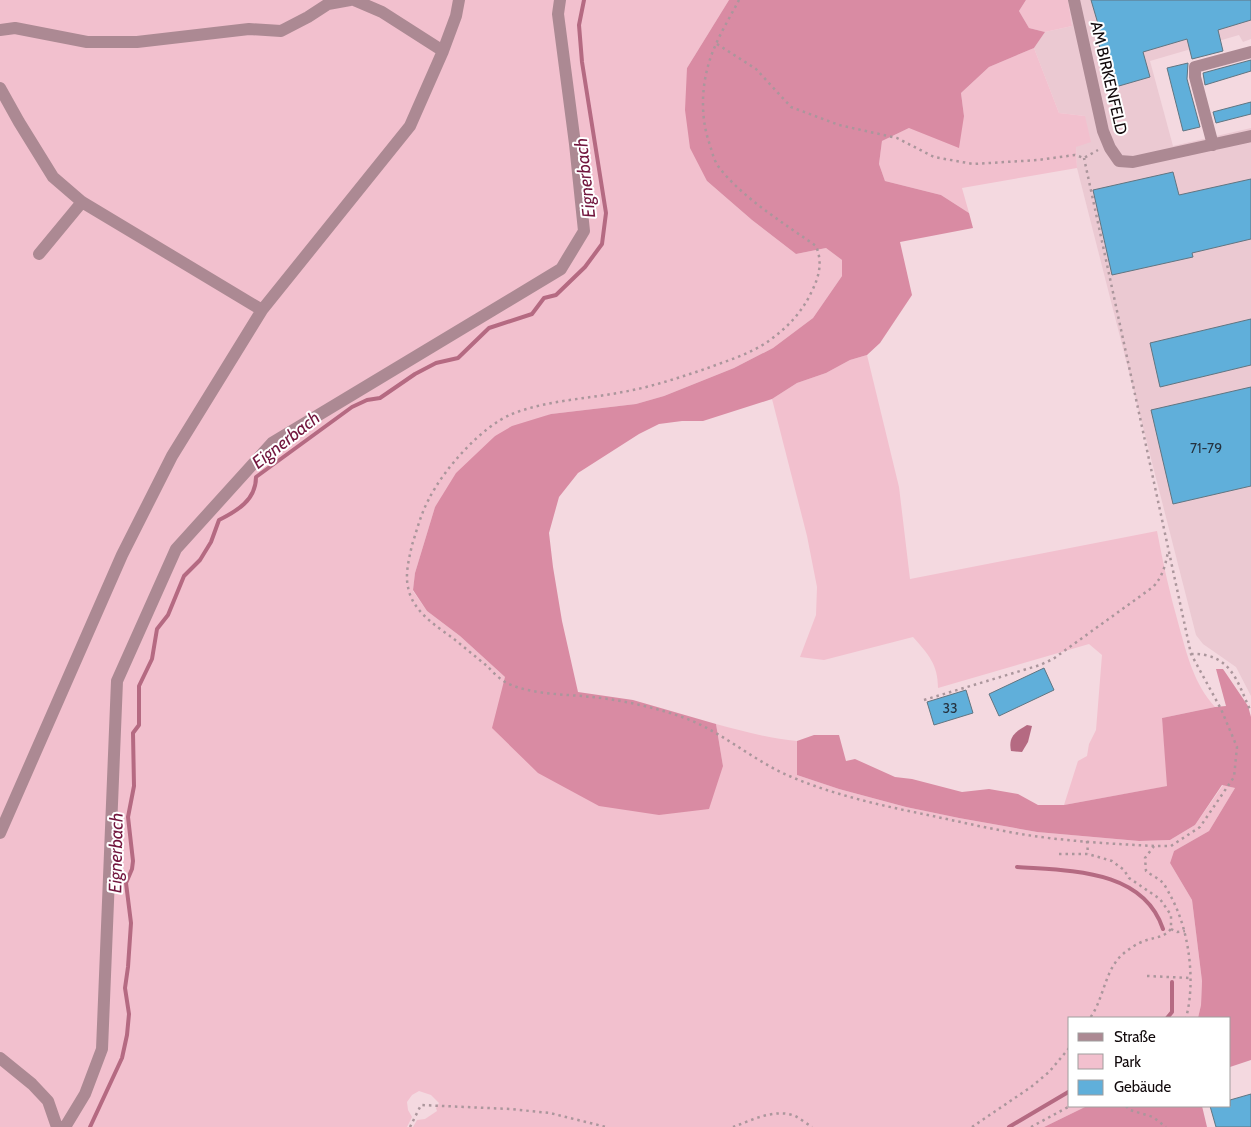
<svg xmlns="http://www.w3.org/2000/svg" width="1251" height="1127" font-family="Cabin,sans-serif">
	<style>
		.built { fill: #ebc9d2 }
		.green { fill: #f2c0ce }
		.forest { fill: #d98ba3 }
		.water { fill: #b56a82 }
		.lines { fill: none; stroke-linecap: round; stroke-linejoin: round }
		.stream { stroke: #b56a82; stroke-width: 4 }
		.building { fill: #60afda; stroke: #617581 }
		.path { stroke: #ab969c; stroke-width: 2.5; stroke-dasharray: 2.5 4; stroke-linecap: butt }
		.minor { stroke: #ac8993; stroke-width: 12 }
		.labels { text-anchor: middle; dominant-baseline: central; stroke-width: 4; stroke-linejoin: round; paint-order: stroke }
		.number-label { font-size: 14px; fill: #25323f }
		.street-label { font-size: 16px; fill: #11090b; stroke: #fff }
		.water-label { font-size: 18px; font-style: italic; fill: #72163e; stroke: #fff }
	</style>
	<rect width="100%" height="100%" fill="#f4d9e0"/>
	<path class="built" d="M 1068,0 L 1251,0 L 1251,39 L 1243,42 L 1239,35 L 1150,61 L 1173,146 L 1251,128 L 1251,696 L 1236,667 L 1203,644 L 1196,635 L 1077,168 L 1076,147 L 1085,116 L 1059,113 L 1034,48 L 1045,32 L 1072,26 Z"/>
	<path class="green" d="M 0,0 L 729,0 L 687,68 L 707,181 L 752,220 L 796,254 L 826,248 L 842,260 L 842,276 L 813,318 L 773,348 L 734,368 L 664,396 L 636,404 L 551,414 L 495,436 L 435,507 L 415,573 L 413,591 L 427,611 L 460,636 L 505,677 L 723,766 L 716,724 C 743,731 770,739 797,741 L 797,775 L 839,789 L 906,807 L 959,818 L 1037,832 L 1139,841 L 1170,840 L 1195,825 L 1223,785 L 1235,788 L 1209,831 L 1174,851 L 1170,863 L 1192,900 L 1202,981 L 1201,1005 L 1198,1018 L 1070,1018 L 1070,1106 L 1087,1106 L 1044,1127 L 413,1127 L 417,1120 L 425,1119 L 437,1111 L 436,1108 L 439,1103 L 431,1095 L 419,1091 L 412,1095 L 407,1102 L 408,1110 L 412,1117 L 407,1127 L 0,1127 Z
		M 1026,0 L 1068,0 L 1072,26 L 1045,32 L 1029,28 L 1019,11 Z
		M 1034,48 L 1059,113 L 1085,116 L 1091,142 L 1076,147 L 1077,168 L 962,188 L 969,213 L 941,195 L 885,181 L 879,164 L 882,141 L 909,128 L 964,116 L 961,93 L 989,67 Z
		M 867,355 L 899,487 L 910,579 L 1157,531 C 1163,563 1170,595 1179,626 C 1187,655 1194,684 1215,707 L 1162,718 L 1168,786 L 1064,805 L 1078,761 L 1087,756 L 1089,744 L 1096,730 L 1102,655 L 1089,644 L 938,688 C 938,664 928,654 913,637 L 824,660 L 800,657 L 816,615 L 817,587 L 807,536 L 772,399 L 797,383 L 826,373 L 850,360 Z"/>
	<path class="forest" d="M 729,0 L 1026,0 L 1019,11 L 1029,28 L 1045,32 L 1034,48 L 989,67 L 961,93 L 964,116 L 959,148 L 909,128 L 882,141 L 879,164 L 885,181 L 941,195 L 969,213 L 973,228 L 900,242 L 912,295 L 880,343 L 867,355 L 850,360 L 826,373 L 797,383 L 772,399 L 703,421 L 682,421 L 659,424 L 639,434 L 578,473 L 559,497 L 549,533 L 553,567 L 562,621 L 578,692 L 633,700 L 716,724 L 723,766 L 709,809 L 659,815 L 599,806 L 538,773 L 492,728 L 505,677 L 460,636 L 427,611 L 413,590 L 415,573 L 435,507 L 456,473 L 495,436 L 512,426 L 551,414 L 636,404 L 664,396 L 734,368 L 773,348 L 813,318 L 842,276 L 842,260 L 826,248 L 796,254 L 752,220 L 707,181 L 690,148 L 685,110 L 687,68 Z
		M 1216,669 L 1223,669 L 1248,706 L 1251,717 L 1251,1060 L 1230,1067 L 1230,1018 L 1198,1018 L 1201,1005 L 1202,981 L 1192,900 L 1170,863 L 1174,851 L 1209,831 L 1235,788 L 1222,785 L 1195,825 L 1170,840 L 1139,841 L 1037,832 L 959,818 L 906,807 L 839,789 L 797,775 L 797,741 L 814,735 L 839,735 L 846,761 L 855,759 L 895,777 L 912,779 L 962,792 L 989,789 L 1018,794 L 1038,805 L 1064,805 L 1167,786 L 1162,718 L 1215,707 L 1226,706 Z
		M 1087,1106 L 1202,1106 L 1207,1127 L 1044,1127 Z"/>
	<path class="water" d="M 1027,725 L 1032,726 L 1028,742 L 1022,752 L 1011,751 C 1008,737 1015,732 1027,725 Z"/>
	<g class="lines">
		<path class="stream" d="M 1017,867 C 1070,871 1143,869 1163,929
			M 1167,1018 L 1172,1012 L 1172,982
			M 90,1127 L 122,1058 L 127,1035 L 129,1014 L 125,988 L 128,967 L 131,923 L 126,883 L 132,869 L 133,861 L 128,817 L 134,786 L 133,733 L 139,725 L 139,686 L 152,659 L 157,629 L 168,615 L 184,576 L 200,560 L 211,542 L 219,520 C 237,511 256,500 256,477 L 352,407 L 367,400 L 380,398 L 415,374 L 436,363 L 458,358 L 489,328 L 532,314 L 544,298 L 556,295 L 585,267 L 602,244 L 606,213 L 582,62 L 579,25 L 584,0
			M 1009,1127 L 1070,1091"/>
	</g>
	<path class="building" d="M 1091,0 L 1251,0 L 1251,20 L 1218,30 L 1223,51 L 1192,59 L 1187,39 L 1143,52 L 1150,77 L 1112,88 L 1096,35 L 1101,34 Z
		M 1251,60 L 1251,71 L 1205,85 L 1203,73 Z
		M 1188,63 L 1187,79 L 1200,127 L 1183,131 L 1167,68 Z
		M 1251,102 L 1251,114 L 1216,123 L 1213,112 Z
		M 1173,172 L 1179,195 L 1251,179 L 1251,239 L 1192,253 L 1193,257 L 1112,275 L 1093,190 Z
		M 1251,319 L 1251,365 L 1160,387 L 1150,343 Z
		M 1251,387 L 1251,486 L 1173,504 L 1151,410 Z
		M 1044,668 L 1054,690 L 999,716 L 989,694 Z
		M 966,690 L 973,713 L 934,725 L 927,702 Z
		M 1251,1094 L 1251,1127 L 1216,1127 L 1210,1106 L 1230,1106 L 1230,1100 Z"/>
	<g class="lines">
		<path class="path" d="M 739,0 C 728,21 714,43 708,66 C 701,91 701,121 710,145 C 712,152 714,160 718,166 C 741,197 785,224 816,246 C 823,263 819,277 811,293 C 802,312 787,328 770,340 C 751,354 726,361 705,369 C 678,378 651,387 623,392 C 587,399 547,400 512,414 C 482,426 443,470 429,499 C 421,513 417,530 412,545 C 409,559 405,574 408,587 C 412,611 436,626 454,639 C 465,648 476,657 487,666 C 493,672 500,680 509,684 C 534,695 565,694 592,697 C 622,700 653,707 682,717 C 722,731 754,762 794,778 C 835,795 879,805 923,814 C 962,822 1002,832 1041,837 C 1079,842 1117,844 1154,846 L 1171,846 L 1200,827 L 1234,777 L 1237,747 L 1221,709 L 1191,654 L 1084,158
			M 717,44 L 756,69 L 791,107 L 839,125 L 897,138 L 934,157 L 973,164 L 1038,160 L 1075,155 L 1084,158 L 1098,150
			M 1191,654 C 1231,653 1237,681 1251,712
			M 924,700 L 1040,665 L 1053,659 L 1153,587 C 1163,576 1165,566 1168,552
			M 1087,841 L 1088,854
			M 1154,846 L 1145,858 L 1146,871 C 1151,875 1158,878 1162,882 C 1165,885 1168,891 1170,895 C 1189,928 1196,981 1186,1018
			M 1059,854 L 1088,854 L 1112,861 L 1124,870 L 1129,878 L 1160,899 L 1171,915 L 1171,929 C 1164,937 1157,937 1147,940 C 1137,943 1125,951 1118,959 C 1104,976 1103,1000 1090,1018
			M 1171,929 L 1177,932 L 1185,931
			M 1147,976 L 1190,978
			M 1126,1106 L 1130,1110 L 1153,1117 L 1166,1127
			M 410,1127 L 421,1105 L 510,1109 L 550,1113 L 606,1127
			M 733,1127 C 752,1120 775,1108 795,1116 C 801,1119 807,1124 812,1127
			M 972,1127 L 1031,1087 L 1049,1072 L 1070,1047
			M 1031,1127 L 1070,1106"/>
		<path class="minor" d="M 354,0 L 382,12 L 443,51
			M 1074,0 L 1103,131 L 1110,148 L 1119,161 L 1133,162 L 1251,136
			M 0,30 L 15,28 L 87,42 L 137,42 L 249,29 L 281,31 L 308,17 L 328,4 L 350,0
			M 0,88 L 19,122 L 53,177 L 82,202 L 262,310
			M 1213,145 L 1195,77 L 1195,67 L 1251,52
			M 39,254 L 82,202
			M 0,833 L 122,555 L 172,456 L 262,310 L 410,126 L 443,51 L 456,16 L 459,0
			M 0,1058 L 32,1084 L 48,1101 L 57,1127
			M 65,1127 L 85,1094 L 102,1049 L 117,681 L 176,549 L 272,443 L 561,269 L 584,231 L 575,144 L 558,14 L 560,0"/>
	</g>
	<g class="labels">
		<g class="number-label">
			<text x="1206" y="448">71-79</text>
			<text x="950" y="708">33</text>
		</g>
		<g class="street-label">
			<text transform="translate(1109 78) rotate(77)">AM BIRKENFELD</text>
		</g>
		<g class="water-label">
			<text transform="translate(585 178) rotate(-96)">Eignerbach</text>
			<text transform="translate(286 440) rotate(-38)">Eignerbach</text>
			<text transform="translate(116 853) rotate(-89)">Eignerbach</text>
		</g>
	</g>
	<rect x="1068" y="1017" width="162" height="90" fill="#ffffff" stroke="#a09d9d"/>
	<rect x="1078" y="1033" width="25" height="8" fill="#ac8993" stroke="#a09d9d"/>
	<text x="1114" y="1042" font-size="15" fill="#11090b">Straße</text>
	<rect x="1078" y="1054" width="25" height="15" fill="#f2c0ce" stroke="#a09d9d"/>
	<text x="1114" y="1067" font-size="15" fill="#11090b">Park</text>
	<rect x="1078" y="1080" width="25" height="15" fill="#60afda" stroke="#a09d9d"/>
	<text x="1114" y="1092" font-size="15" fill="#11090b">Gebäude</text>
</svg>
